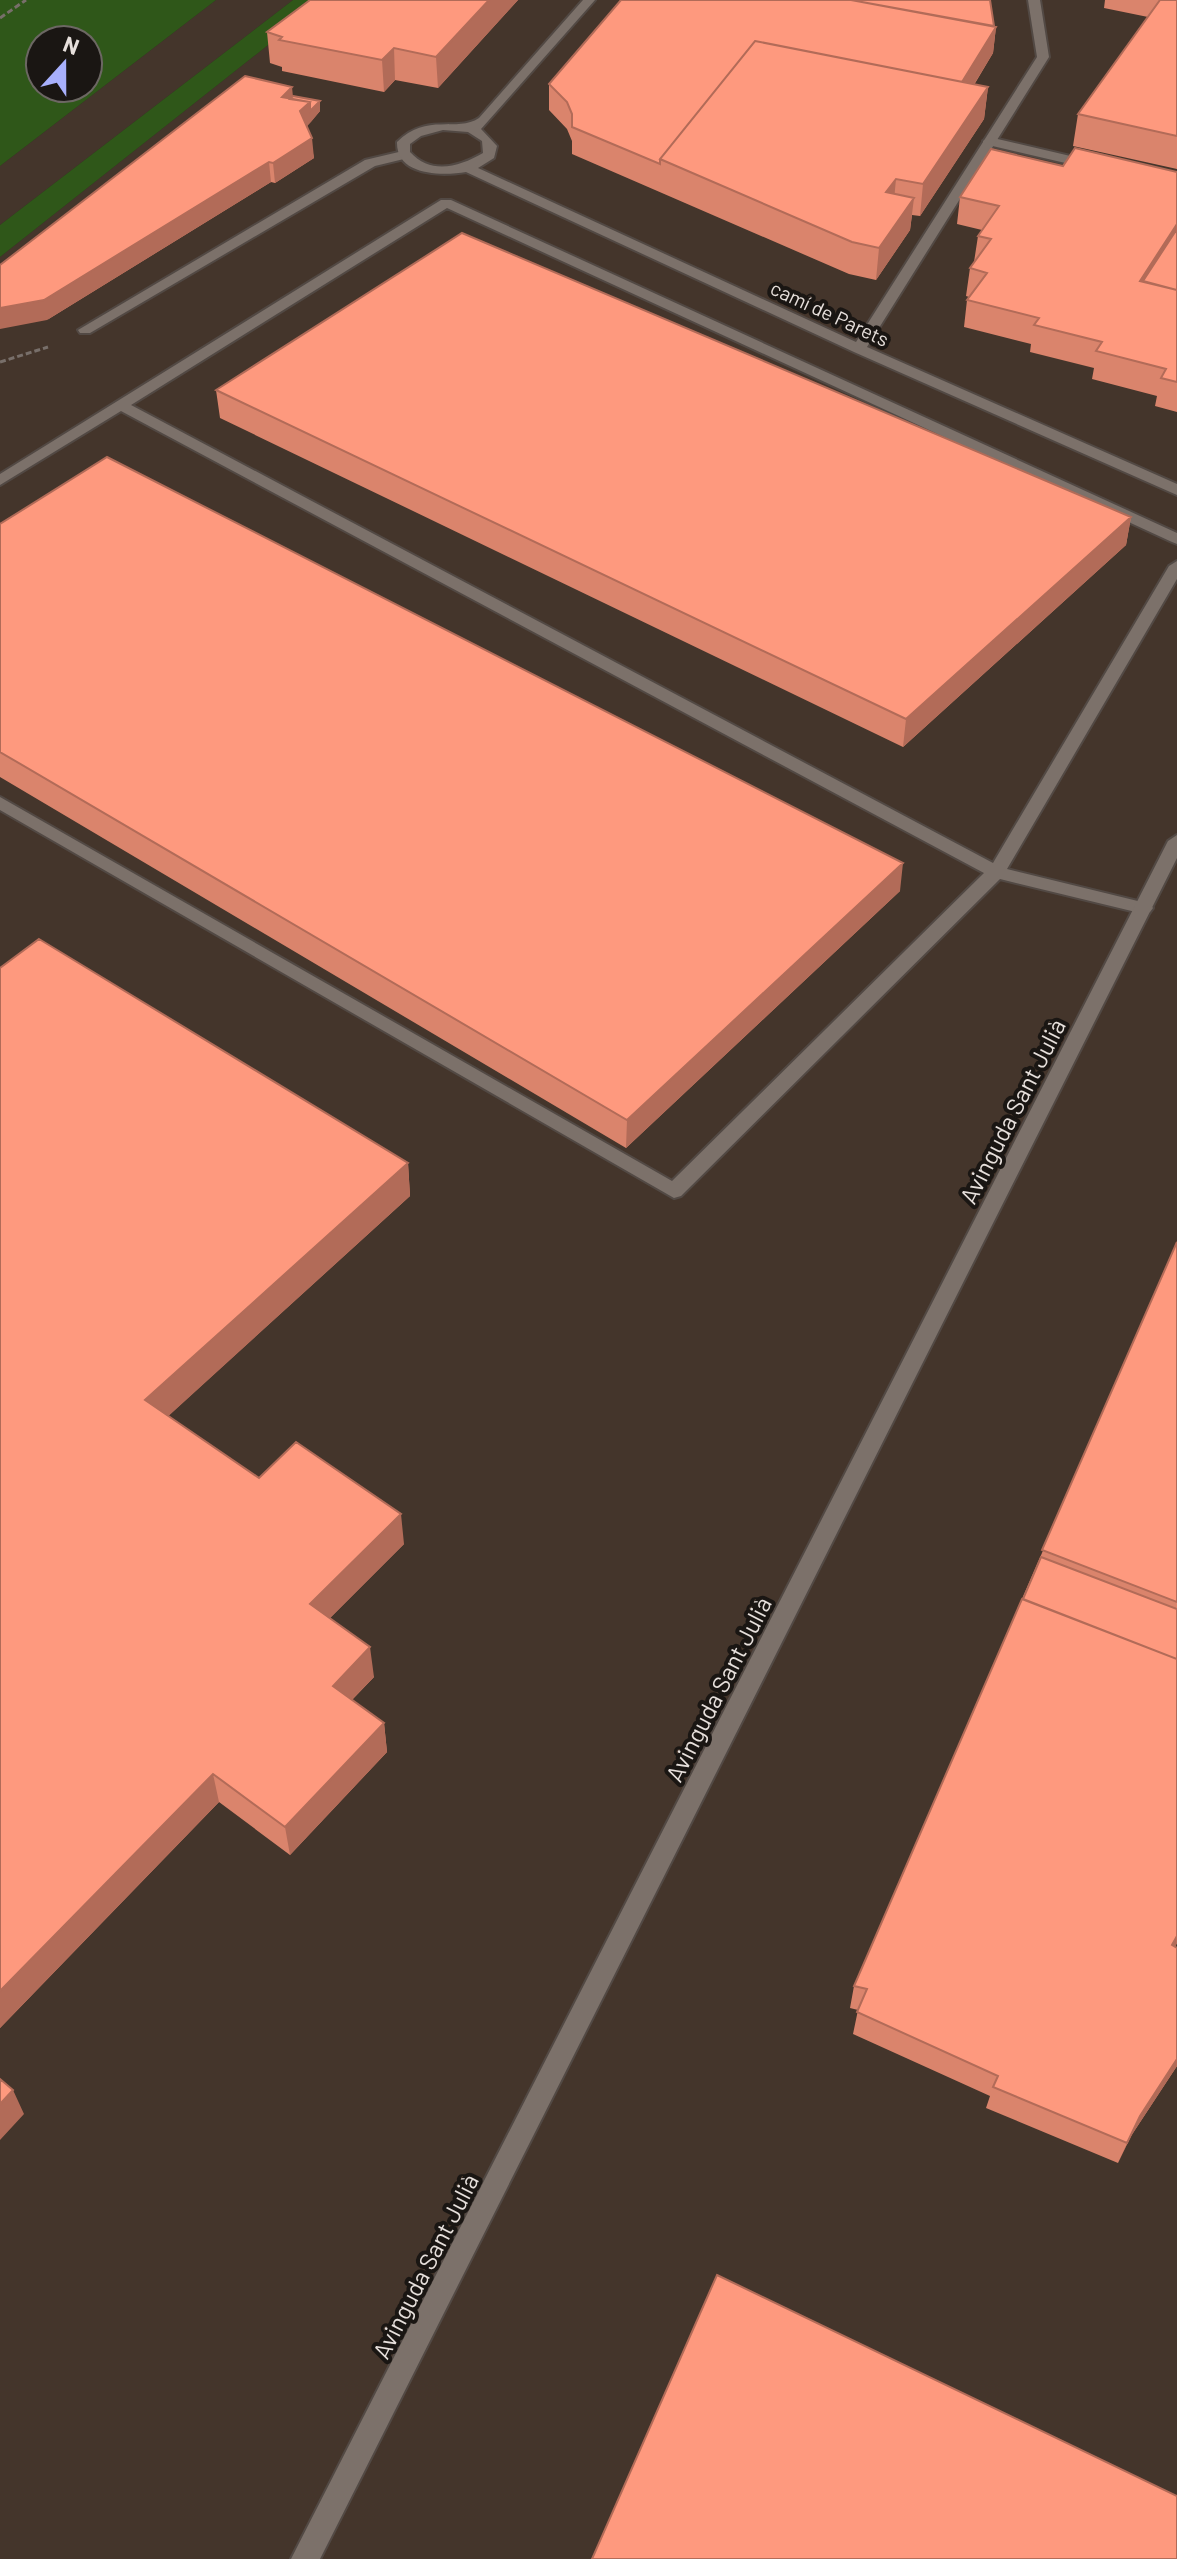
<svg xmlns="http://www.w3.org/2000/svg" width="1177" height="2559" font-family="Barlow,sans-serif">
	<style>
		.built { fill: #44352b }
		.green { fill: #2f5719; fill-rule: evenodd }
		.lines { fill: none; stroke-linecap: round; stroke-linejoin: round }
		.service-casing { stroke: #524944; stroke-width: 4 }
		.minor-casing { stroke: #524944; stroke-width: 4 }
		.path { stroke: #786f6a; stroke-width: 3; stroke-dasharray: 6 3; stroke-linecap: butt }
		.service { fill: #7c716a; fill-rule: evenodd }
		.minor { fill: #7c716a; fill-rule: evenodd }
		.wall { fill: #da846c }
		.shaded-wall { fill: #b26b58 }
		.building { fill: #fe997e; stroke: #b26b58; stroke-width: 2 }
		.labels { text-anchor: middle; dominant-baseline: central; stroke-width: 8; stroke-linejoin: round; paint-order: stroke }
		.far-street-label { font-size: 20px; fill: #e7e0dc; stroke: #1a1613 }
		.street-label { font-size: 24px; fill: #e7e0dc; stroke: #1a1613 }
	</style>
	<rect width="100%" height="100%" fill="#362c26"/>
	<path class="built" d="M 216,0 L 293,0 L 0,225 L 0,166 Z
		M 325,0 L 1177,0 L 1177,2559 L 0,2559 L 0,257 Z"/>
	<path class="green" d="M 0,0 L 216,0 L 0,166 ZM 88,40 L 88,88 L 40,88 L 40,40 Z
		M 293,0 L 325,0 L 0,257 L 0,225 Z"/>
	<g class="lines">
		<g class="service-casing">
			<path id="service" d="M 989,137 L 1096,162 L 1098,165 L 1091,169 L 984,144 L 983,141 Z
				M 403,151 L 408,152 L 408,158 L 375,166 L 90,333 L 80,333 L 78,330 L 365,160 Z
				M 441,200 L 451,200 L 1177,533 L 1177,544 L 1172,542 L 447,208 L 131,405 L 993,863 L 1169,566 L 1177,561 L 1177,579 L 1007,869 L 1150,904 L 1153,908 L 1150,912 L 1144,914 L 1000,879 L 681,1196 L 674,1198 L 0,810 L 0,797 L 672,1181 L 984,873 L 121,411 L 0,485 L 0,474 Z"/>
		</g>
		<g class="minor-casing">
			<path id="minor" d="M 583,0 L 595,0 L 481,129 L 497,146 L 494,158 L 478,168 L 856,342 L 1037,57 L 1028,0 L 1040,0 L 1049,57 L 867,347 L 1177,484 L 1177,495 L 854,352 L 466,172 C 442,176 396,176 397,142 C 427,112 457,133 479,118 ZM 443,130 L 468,132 L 482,141 L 483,153 C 459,167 431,175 410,152 L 410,144 L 421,136 Z
				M 1177,835 L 1177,858 L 320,2559 L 291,2559 L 1168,841 Z"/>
		</g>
		<path class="path" d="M 0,18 L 26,0
			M 0,362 L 48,347"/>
		<use href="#service" class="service"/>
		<use href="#minor" class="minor"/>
	</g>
	<path class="wall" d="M 310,0 L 518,0 L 438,88 L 395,80 L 384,92 L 282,71 L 282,67 L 270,63 L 267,32 Z
		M 1105,0 L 1177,0 L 1177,169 L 1073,146 L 1078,114 L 1148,17 L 1104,8 Z
		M 994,26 L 996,27 L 993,53 L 974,85 L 988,87 L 984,119 L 920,216 L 912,215 L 910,230 L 876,280 L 849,274 L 572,154 L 572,141 L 567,129 L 549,110 L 549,84 Z
		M 293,96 L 320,101 L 320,111 L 307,126 L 314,158 L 275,183 L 271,182 L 47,320 Z
		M 1063,166 L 1177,172 L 1177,412 L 1155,406 L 1157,396 L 1092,379 L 1094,368 L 1030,352 L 1031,344 L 964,327 L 967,300 L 969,297 L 966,296 L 970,268 L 974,262 L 978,236 L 982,230 L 957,224 L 960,197 Z
		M 216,390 L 1131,517 L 1126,545 L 903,747 L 220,418 Z
		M 0,524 L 900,891 L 626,1148 L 0,777 Z
		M 0,968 L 408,1163 L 410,1196 L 168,1416 L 259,1478 L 404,1544 L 330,1618 L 374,1677 L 352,1700 L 384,1723 L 387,1752 L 290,1855 L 219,1802 L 0,2028 Z
		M 1177,1242 L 1177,1943 L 1175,1947 L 1177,1949 L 1177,2066 L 1131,2136 L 1118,2163 L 986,2108 L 990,2096 L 853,2034 L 858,2010 L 850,2008 L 854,1986 Z"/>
	<path class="shaded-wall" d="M 489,0 L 518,0 L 438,88 L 436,57 Z
		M 996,27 L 993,53 L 956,114 L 959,87 Z
		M 394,48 L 395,80 L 384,92 L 382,60 Z
		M 292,87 L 294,107 L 282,97 Z
		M 988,87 L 984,119 L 920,216 L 923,184 Z
		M 320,101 L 320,111 L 311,122 L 310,111 Z
		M 310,102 L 311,122 L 302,131 L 300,111 Z
		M 312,138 L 314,158 L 275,183 L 273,163 Z
		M 269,162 L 271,182 L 47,320 L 0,329 L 0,308 Z
		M 896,179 L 893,211 L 886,192 Z
		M 914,198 L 910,230 L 876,280 L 879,248 Z
		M 1177,224 L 1177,243 L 1147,290 L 1140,281 Z
		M 1131,517 L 1126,545 L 903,747 L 906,719 Z
		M 903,863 L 900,891 L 626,1148 L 627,1120 Z
		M 408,1163 L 410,1196 L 152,1431 L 145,1400 Z
		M 401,1514 L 404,1544 L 314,1634 L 310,1604 Z
		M 370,1647 L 374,1677 L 337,1715 L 333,1686 Z
		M 384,1723 L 387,1752 L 290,1855 L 285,1827 Z
		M 213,1774 L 219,1802 L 0,2028 L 0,1991 Z
		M 1177,1936 L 1177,1943 L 1163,1967 L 1172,1945 Z
		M 1177,2059 L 1177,2066 L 1131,2136 L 1118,2163 L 1140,2116 Z
		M 13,2090 L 24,2114 L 0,2140 L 0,2104 Z"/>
	<path class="building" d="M 310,0 L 489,0 L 436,57 L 394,48 L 382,60 L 279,40 L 282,37 L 267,32 Z
		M 621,0 L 851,0 L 996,27 L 962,82 L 755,41 L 660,159 L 660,164 L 572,127 L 572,114 L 567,102 L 549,84 Z
		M 851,0 L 990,0 L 994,26 Z
		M 1160,0 L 1177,0 L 1177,136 L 1078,114 Z
		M 755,41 L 988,87 L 923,184 L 896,179 L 886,192 L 914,198 L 879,248 L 852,242 L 660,159 Z
		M 245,76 L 292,87 L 282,97 L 310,102 L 300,111 L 312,138 L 273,163 L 269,162 L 44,300 L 0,308 L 0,265 Z
		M 293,96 L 320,101 L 310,111 L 310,102 L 290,99 Z
		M 1075,148 L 1177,172 L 1177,224 L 1140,281 L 1177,290 L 1177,382 L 1161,378 L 1166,369 L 1096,351 L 1102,342 L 1034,325 L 1039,318 L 967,300 L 987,273 L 970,268 L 991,239 L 978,236 L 999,206 L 960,197 L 991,149 L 1063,166 Z
		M 1177,229 L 1177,290 L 1143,281 Z
		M 462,233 L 1131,517 L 906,719 L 216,390 Z
		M 107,457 L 903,863 L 627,1120 L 0,752 L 0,524 Z
		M 39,939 L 408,1163 L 145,1400 L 259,1478 L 296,1442 L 401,1514 L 310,1604 L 370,1647 L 333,1686 L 384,1723 L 285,1827 L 213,1774 L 0,1991 L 0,968 Z
		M 1177,1242 L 1177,1602 L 1042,1550 Z
		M 1041,1557 L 1177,1609 L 1177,1659 L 1023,1599 Z
		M 1022,1599 L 1177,1659 L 1177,1936 L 1172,1945 L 1177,1948 L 1177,2059 L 1140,2116 L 1127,2143 L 993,2087 L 998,2076 L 857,2012 L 867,1989 L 854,1986 Z
		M 0,2079 L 13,2090 L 0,2104 Z
		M 717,2275 L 1177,2496 L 1177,2559 L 592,2559 Z"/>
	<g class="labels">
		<g class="far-street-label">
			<text transform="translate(830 313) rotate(25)">camí de Parets</text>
		</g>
		<g class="street-label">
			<text transform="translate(1012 1111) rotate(-63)">Avinguda Sant Julià</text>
			<text transform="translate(718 1689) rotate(-63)">Avinguda Sant Julià</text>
			<text transform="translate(425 2266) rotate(-63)">Avinguda Sant Julià</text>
		</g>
	</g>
	<g transform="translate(64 64) rotate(21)"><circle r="38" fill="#1a1613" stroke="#6c6763" stroke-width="2"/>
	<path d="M0-6L14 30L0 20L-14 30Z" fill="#a8b0fc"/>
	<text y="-12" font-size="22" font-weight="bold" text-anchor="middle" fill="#e7e0dc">N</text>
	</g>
</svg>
